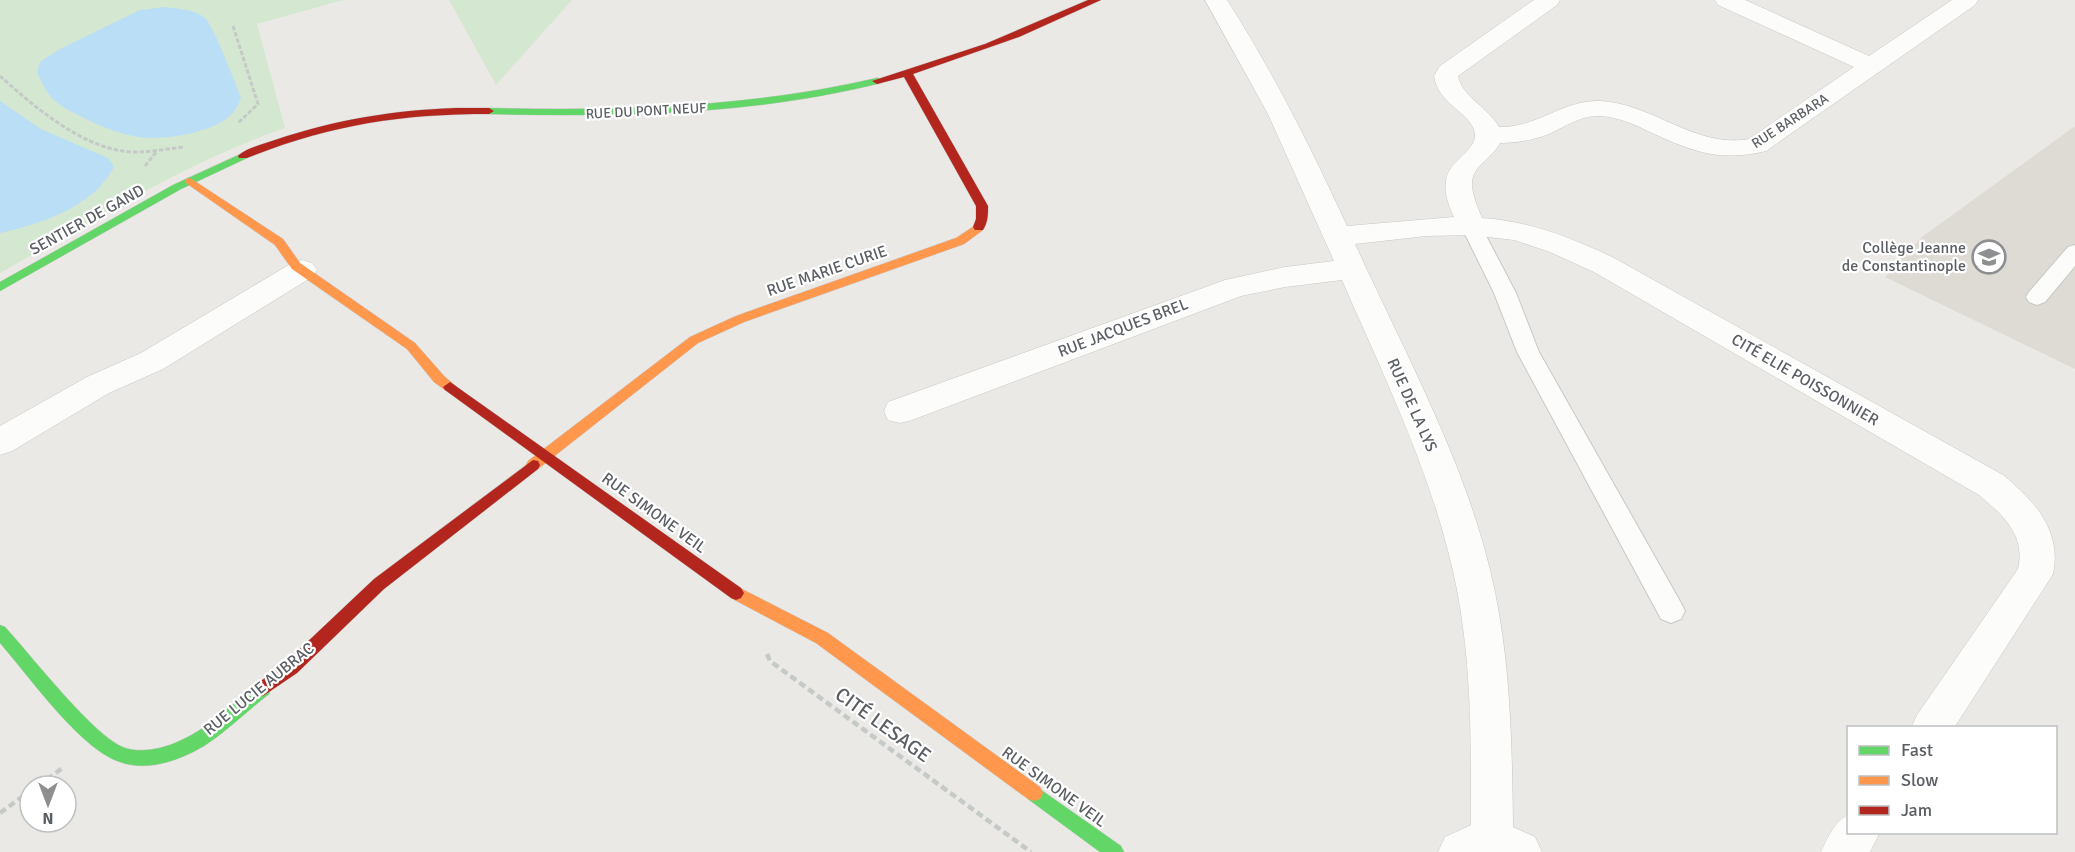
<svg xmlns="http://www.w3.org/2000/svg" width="2075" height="852" font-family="Signika,sans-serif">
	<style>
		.education { fill: #dedbd5 }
		.green { fill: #d4e7d0 }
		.water { fill: #b9def6 }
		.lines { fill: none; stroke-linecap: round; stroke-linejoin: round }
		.lane-casing { stroke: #c7c8c7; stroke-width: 2 }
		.street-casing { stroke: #c7c8c7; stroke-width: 1 }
		.fast-casing { stroke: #c7c7c7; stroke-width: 1 }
		.slow-casing { stroke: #c7c7c7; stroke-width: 1 }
		.jam-casing { stroke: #c7c7c7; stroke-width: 1 }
		.path-far1 { stroke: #c5cac8; stroke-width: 3; stroke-dasharray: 4.5 2; stroke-linecap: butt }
		.path { stroke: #c5cac8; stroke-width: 4.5; stroke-dasharray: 7 4; stroke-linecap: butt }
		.lane { fill: #fcfcfb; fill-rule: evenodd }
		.street { fill: #fcfcfb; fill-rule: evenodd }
		.fast { fill: #63d668; fill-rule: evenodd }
		.slow { fill: #ff974d; fill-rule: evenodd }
		.jam { fill: #b3261e; fill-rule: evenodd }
		.labels { text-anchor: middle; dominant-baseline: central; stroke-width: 4.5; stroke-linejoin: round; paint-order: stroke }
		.far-street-label { font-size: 14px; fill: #5b5f63; stroke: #fff }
		.street-label { font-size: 16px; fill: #5b5f63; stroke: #fff }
		.poi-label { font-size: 16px; fill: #5b5f63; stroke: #fff; text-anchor: end }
		.near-street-label { font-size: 20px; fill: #5b5f63; stroke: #fff }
	</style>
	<rect width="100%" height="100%" fill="#ebe9e5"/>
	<path class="education" d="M 2075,126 L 2075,369 L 1885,277 L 1922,237 Z"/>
	<path class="green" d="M 0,0 L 343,0 L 257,24 L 285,128 C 184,163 93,221 0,273 Z
		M 449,0 L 572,0 L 496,85 Z"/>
	<path class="water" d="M 165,7 C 178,9 194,9 205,18 C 213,25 236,84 241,98 C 234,119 217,126 196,132 C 151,143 127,139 86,119 C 74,113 59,106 51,97 C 45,90 41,80 37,73 L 40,62 L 60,49 L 140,10 Z
		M 0,101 L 41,129 L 108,158 L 114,167 C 93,207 41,224 0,233 Z"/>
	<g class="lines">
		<g class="lane-casing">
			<path id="lane" d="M 1471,219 L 1478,221 L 1481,226 L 1516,293 L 1539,352 L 1681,603 L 1685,611 L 1681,619 L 1671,623 L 1661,619 L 1517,352 L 1494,293 L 1461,226 L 1464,221 Z
				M 2075,245 L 2075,266 L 2045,302 L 2037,305 L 2029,302 L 2026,297 L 2029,292 L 2068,247 Z"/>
		</g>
		<g class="street-casing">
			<path id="street" d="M 1205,0 L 1227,0 C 1273,72 1311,148 1347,226 L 1454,217 C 1449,206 1444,193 1446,181 C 1448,161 1476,151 1475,135 C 1474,113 1438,106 1434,76 L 1440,66 L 1534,0 L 1560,0 L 1557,5 L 1458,76 C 1462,97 1488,107 1499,127 C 1537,128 1562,100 1600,101 C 1652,103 1696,149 1749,139 L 1854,67 L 1718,5 L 1715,0 L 1745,0 L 1869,56 L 1952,0 L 1978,0 L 1975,5 L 1766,151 C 1721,162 1693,152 1652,133 C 1636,125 1619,117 1600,116 C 1581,115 1566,126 1549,134 C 1533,140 1517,143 1500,143 C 1494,155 1482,161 1475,172 C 1467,185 1477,205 1482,218 C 1529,221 1572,238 1614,258 L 2003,475 C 2035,501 2062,531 2053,574 L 1954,728 L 1911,728 L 1917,715 L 2018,569 C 2026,535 2003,515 1979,495 L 1594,272 L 1550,252 L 1514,240 L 1470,235 L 1426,236 L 1355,244 C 1406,356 1470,470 1495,592 C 1511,670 1512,749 1513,827 L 1535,837 L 1542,852 L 1438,852 L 1445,837 L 1471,825 C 1471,747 1472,667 1457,590 C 1436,482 1386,381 1342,280 L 1285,287 L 1241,296 L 912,420 L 900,423 L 888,420 L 884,411 L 888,402 L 1225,280 L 1285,267 L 1334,261 L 1268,114 Z
				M 302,260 L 312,263 L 317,270 L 312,277 L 163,369 L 109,393 L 12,451 L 0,455 L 0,426 L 87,377 L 141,353 L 292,263 Z
				M 1848,815 L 1848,832 L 1880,832 L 1870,852 L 1821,852 C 1827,839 1835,821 1848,815 Z"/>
		</g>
		<g class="fast-casing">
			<path id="fast" d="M 877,78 L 881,79 L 881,83 C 752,115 621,117 489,114 L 484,111 L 489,108 C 623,111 746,108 877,78 Z
				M 243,153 L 248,156 L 247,158 L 181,189 L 0,291 L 0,282 L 173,185 Z
				M 0,625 L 5,627 C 30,654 95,738 125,748 C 140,753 161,749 175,743 C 206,731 232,704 257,684 L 263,682 L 269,684 L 271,689 L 269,694 C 247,711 227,731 204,746 C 180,760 148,772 120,762 C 80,749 29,676 0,643 Z
				M 1034,785 L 1121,846 L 1124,852 L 1100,852 L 1028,799 L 1025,793 L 1028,787 Z"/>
		</g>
		<g class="slow-casing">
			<path id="slow" d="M 190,178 L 283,239 L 300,263 L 415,343 L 444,376 L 457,387 L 455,390 L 445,390 L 434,382 L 407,349 L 292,269 L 275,245 L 186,183 L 186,179 Z
				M 979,223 L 983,224 L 983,230 L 964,244 L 744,322 L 698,343 L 538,469 L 528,469 L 526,465 L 528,461 L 690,337 L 736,316 L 956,238 Z
				M 736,586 L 828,633 L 1040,787 L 1043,793 L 1040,799 L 1034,801 L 1028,799 L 816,643 L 731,598 L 728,593 L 731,588 Z"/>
		</g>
		<g class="jam-casing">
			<path id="jam" d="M 1088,0 L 1101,0 L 1019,37 L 913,74 L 988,206 C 988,215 988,222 983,230 L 975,230 L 973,227 L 976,219 L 976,206 L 904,77 L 877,84 L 872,81 L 985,44 Z
				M 456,108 L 489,108 L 494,111 L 489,114 C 399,114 330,125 247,158 L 239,158 L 238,156 C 246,148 264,144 275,140 C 335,120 393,110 456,108 Z
				M 450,382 L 741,588 L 744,593 L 741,598 L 736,600 L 731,598 L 445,390 L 443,387 Z
				M 533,460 L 538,461 L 540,465 L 538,469 L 384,589 L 297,673 L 263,696 L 257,694 L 255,689 L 257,684 L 285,663 L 374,579 Z"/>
		</g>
		<path class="path-far1" d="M 233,26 L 258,104 L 238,123
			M 0,76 C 32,105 79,145 123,151 C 143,154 164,149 184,147
			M 145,166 L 157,151"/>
		<path class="path" d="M 767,654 L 770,661 L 1031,852
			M 38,786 L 64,767
			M 0,813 L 30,791"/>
		<use href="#lane" class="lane"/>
		<use href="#street" class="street"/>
		<use href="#fast" class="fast"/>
		<use href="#slow" class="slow"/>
		<use href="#jam" class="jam"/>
	</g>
	<defs>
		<g id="school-ring" transform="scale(1.725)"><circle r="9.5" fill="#fff" stroke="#8d8f90" stroke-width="1.5"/><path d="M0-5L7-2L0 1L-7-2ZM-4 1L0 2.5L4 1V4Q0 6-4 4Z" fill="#8d8f90"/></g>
	</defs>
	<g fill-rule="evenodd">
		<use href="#school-ring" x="1989" y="257"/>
	</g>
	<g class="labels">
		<g class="far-street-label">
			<text transform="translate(646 111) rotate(-3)">RUE DU PONT NEUF</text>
			<text transform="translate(1790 121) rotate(-33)">RUE BARBARA</text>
		</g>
		<g class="street-label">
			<text transform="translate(87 220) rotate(-29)">SENTIER DE GAND</text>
			<text transform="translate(827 271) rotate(-19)">RUE MARIE CURIE</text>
			<text transform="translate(1123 328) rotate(-21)">RUE JACQUES BREL</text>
			<text transform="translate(1805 380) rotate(30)">CITÉ ELIE POISSONNIER</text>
			<text transform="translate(1412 405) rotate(66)">RUE DE LA LYS</text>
			<text transform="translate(654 513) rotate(36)">RUE SIMONE VEIL</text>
			<text transform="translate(259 689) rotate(-39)">RUE LUCIE AUBRAC</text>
			<text transform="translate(1054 787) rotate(36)">RUE SIMONE VEIL</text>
		</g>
		<g class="poi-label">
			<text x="1966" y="248">Collège Jeanne<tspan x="1966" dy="18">de Constantinople</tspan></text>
		</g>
		<g class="near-street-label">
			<text transform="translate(883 725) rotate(36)">CITÉ LESAGE</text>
		</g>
	</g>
	<rect x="1847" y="726" width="210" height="108" fill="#ffffff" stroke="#bdbfc1" stroke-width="1.5"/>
	<rect x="1859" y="746" width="30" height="9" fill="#63d668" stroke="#bdbfc1" stroke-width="1.5"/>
	<text x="1901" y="756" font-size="18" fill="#5b5f63">Fast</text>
	<rect x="1859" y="776" width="30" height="9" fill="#ff974d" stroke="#bdbfc1" stroke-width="1.5"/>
	<text x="1901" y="786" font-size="18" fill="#5b5f63">Slow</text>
	<rect x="1859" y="806" width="30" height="9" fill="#b3261e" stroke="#bdbfc1" stroke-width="1.5"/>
	<text x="1901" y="816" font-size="18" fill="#5b5f63">Jam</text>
	<g transform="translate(48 804) rotate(180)"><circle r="28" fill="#ffffff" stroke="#bdbfc1" stroke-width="1.5"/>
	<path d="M0-4.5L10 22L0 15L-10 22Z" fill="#8d8f90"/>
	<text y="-9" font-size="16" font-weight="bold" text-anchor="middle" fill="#5b5f63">N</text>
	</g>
</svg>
